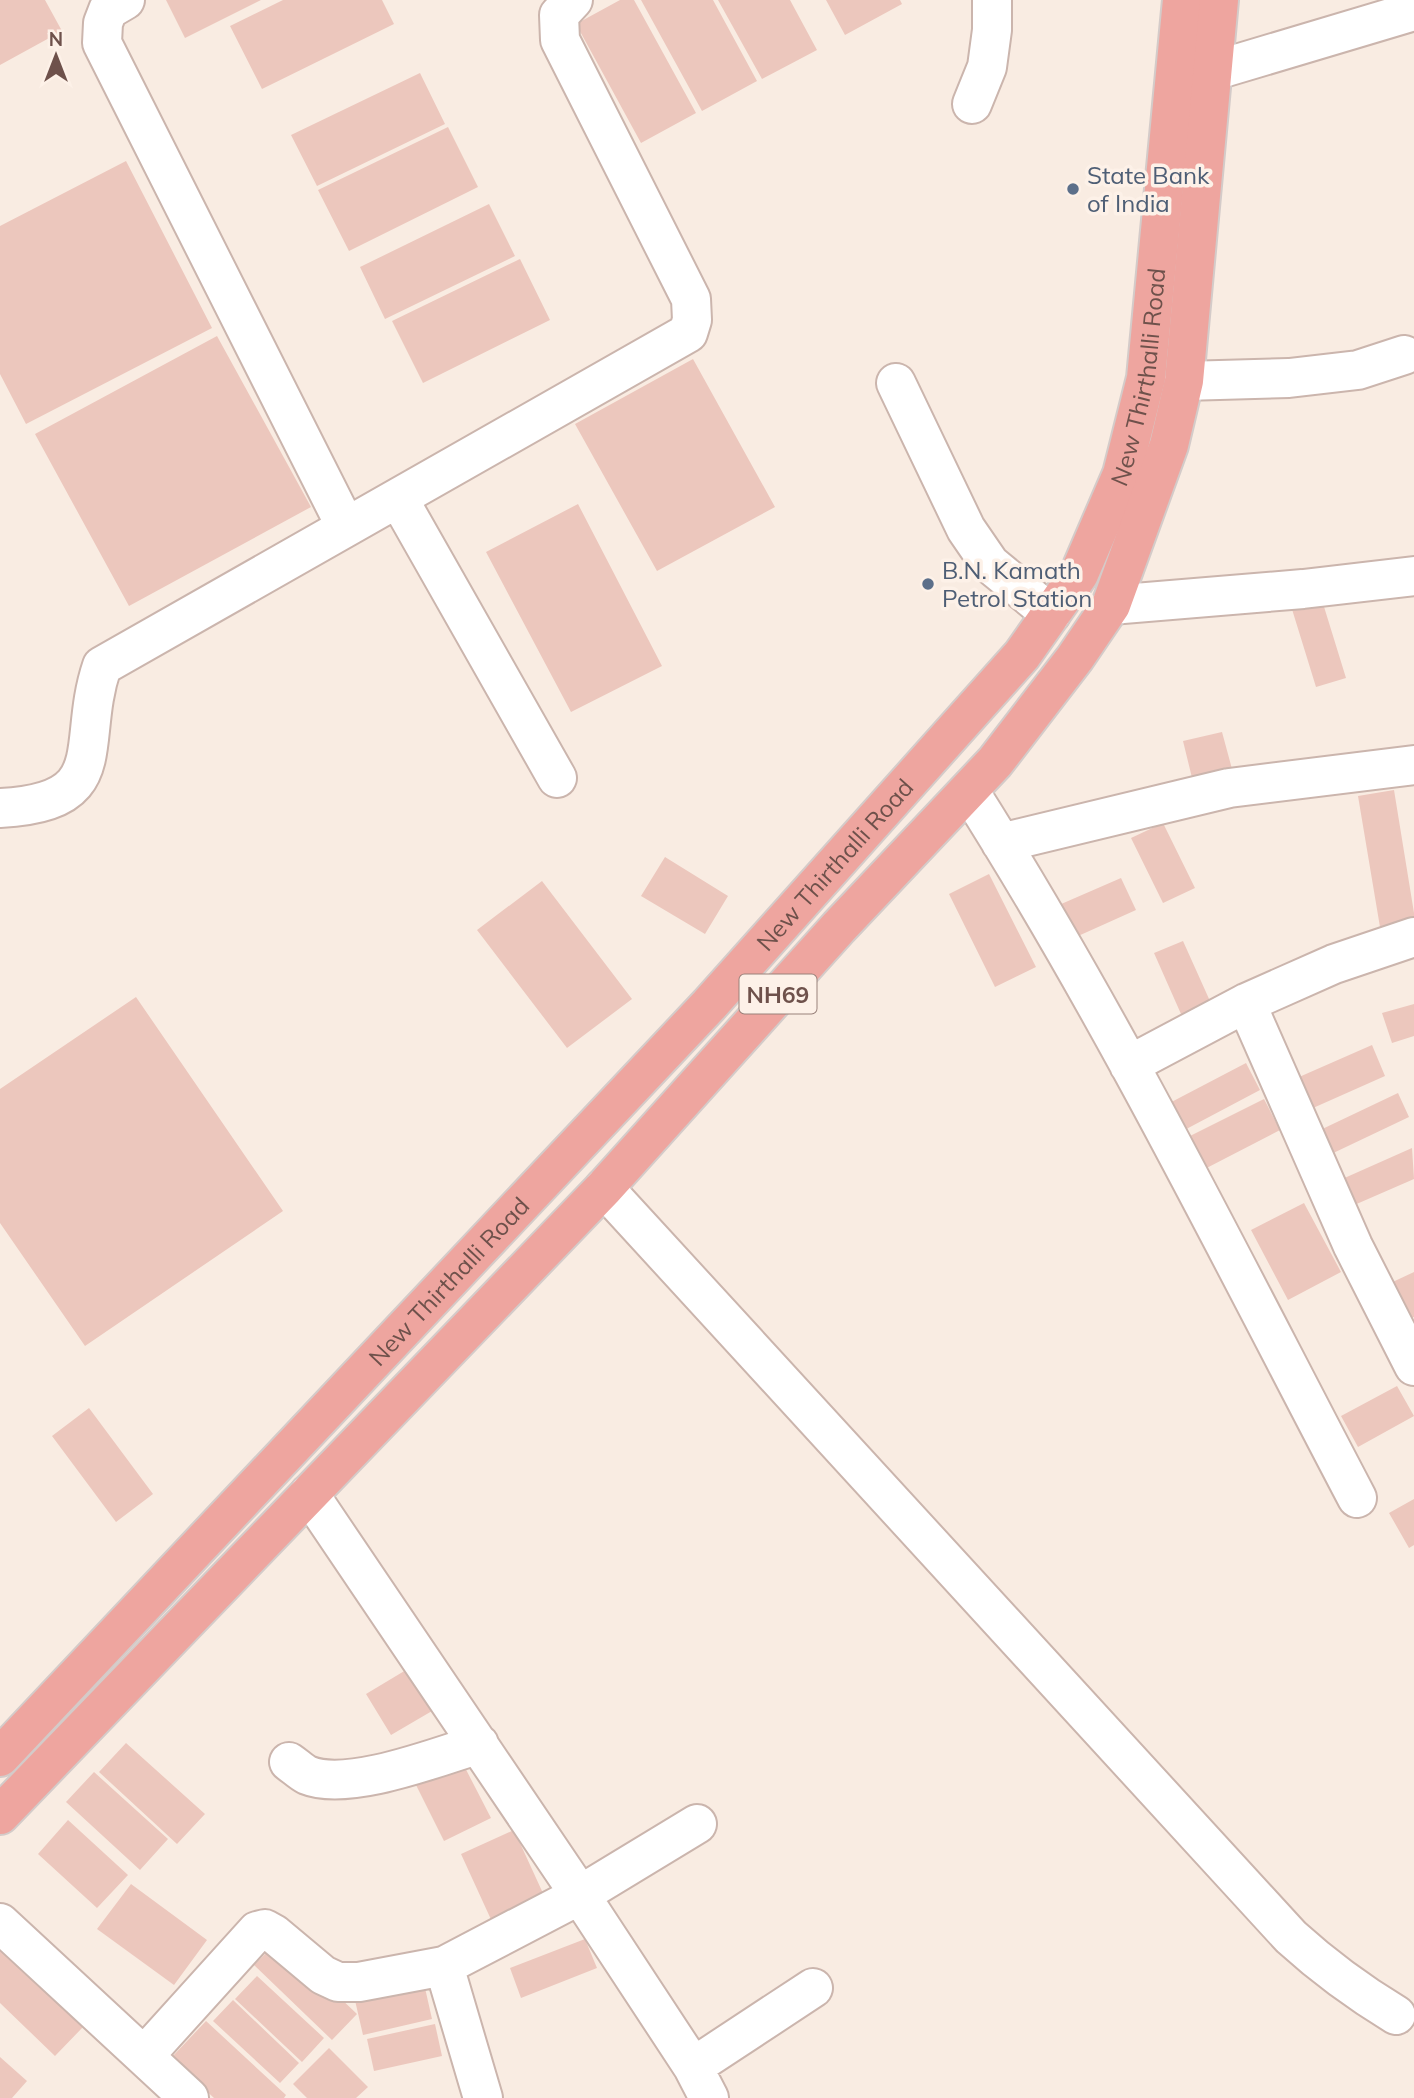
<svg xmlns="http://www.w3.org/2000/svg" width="1414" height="2098" font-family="Mulish,sans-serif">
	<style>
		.building { fill: #ecc7bd }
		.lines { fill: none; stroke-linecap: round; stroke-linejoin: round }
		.minor-casing { stroke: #cbb5ad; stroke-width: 42 }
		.highway-casing { stroke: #d4cbc9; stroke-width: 42 }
		.minor { stroke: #fff; stroke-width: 38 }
		.highway { stroke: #eea59f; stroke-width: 38 }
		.service-dot { fill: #5c6f8a; stroke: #fdf1e8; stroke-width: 2.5 }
		.labels { text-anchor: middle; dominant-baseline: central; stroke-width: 7; stroke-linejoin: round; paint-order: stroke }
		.shield { fill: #fdf1e8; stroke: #99817a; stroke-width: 2 }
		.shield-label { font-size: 23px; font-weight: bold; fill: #6e514b }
		.service-label { font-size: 24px; fill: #4e5e75; stroke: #fdf1e8; text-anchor: start }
		.street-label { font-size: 24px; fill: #6e514b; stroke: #fdf1e8 }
	</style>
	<rect width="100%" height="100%" fill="#f9ece2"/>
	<path class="building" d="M 0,0 L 45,0 L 62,31 L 0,65 Z
		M 166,0 L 261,0 L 185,38 Z
		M 283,0 L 382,0 L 394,24 L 262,89 L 230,26 Z
		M 620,0 L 634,0 L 696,113 L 641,143 L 576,24 Z
		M 641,0 L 713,0 L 757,81 L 702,111 Z
		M 718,0 L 790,0 L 817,50 L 762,79 Z
		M 826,0 L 900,0 L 902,4 L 845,35 Z
		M 420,73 L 445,124 L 317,186 L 291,135 Z
		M 448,127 L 478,187 L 349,251 L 318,190 Z
		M 126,161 L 212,328 L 26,424 L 0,374 L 0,226 Z
		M 489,204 L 515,256 L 385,319 L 360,267 Z
		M 520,259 L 550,320 L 423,383 L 392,321 Z
		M 217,336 L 311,507 L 129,606 L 35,434 Z
		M 693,359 L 775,507 L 657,571 L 575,424 Z
		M 578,504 L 662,666 L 571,712 L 486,552 Z
		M 1321,597 L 1346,678 L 1316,687 L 1291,606 Z
		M 1222,732 L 1235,780 L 1195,790 L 1183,741 Z
		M 1394,790 L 1414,913 L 1414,934 L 1382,939 L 1358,796 Z
		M 1163,823 L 1195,888 L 1163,903 L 1131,838 Z
		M 665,857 L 728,896 L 705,934 L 641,896 Z
		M 989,874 L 1036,967 L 995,987 L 949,894 Z
		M 1121,878 L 1136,910 L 1067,941 L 1052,908 Z
		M 542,881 L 632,999 L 567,1048 L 477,930 Z
		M 1183,941 L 1214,1010 L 1185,1023 L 1154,953 Z
		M 136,997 L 283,1211 L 85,1346 L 0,1223 L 0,1089 Z
		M 1414,1004 L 1414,1036 L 1392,1043 L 1382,1013 Z
		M 1372,1045 L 1385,1076 L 1304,1112 L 1290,1081 Z
		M 1246,1063 L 1260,1090 L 1175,1135 L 1160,1108 Z
		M 1398,1093 L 1409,1117 L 1327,1156 L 1316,1132 Z
		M 1264,1099 L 1280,1130 L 1195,1174 L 1178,1142 Z
		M 1412,1148 L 1414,1179 L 1352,1206 L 1340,1180 Z
		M 1304,1203 L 1341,1272 L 1288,1300 L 1251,1230 Z
		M 1414,1272 L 1414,1317 L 1399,1324 L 1382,1287 Z
		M 1397,1386 L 1414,1416 L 1358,1447 L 1341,1416 Z
		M 89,1408 L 153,1494 L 116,1522 L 52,1436 Z
		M 1414,1499 L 1414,1545 L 1409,1548 L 1389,1513 Z
		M 406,1670 L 432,1711 L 391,1735 L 366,1694 Z
		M 126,1743 L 205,1814 L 177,1844 L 99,1772 Z
		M 459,1756 L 491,1818 L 444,1841 L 413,1779 Z
		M 94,1772 L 168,1839 L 140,1870 L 66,1802 Z
		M 68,1820 L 128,1875 L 97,1908 L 38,1854 Z
		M 514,1830 L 547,1902 L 494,1926 L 461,1854 Z
		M 131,1884 L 207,1940 L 174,1985 L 97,1929 Z
		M 585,1939 L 597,1968 L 521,1998 L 510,1968 Z
		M 279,1940 L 357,2014 L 332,2040 L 254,1965 Z
		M 0,1948 L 83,2027 L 55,2056 L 0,2003 Z
		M 257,1976 L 324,2038 L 302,2062 L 235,1999 Z
		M 423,1979 L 432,2019 L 363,2035 L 354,1996 Z
		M 233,2000 L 299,2063 L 280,2083 L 213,2021 Z
		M 206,2021 L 286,2095 L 284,2098 L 214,2098 L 171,2058 Z
		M 435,2024 L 442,2056 L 374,2071 L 367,2039 Z
		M 329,2048 L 368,2087 L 356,2098 L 307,2098 L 293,2084 Z
		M 0,2057 L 27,2081 L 12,2098 L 0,2098 Z"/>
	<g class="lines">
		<g class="minor-casing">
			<path id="minor" d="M 125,0 L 108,10 L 103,23 L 102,43 L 346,527
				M 1213,71 L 1414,11
				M 972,104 L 987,67 L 992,30 L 992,0
				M 1184,381 L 1289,378 L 1358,370 L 1404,355
				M 896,383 L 966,529 L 990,564 L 1051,614
				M 398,498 L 557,778
				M 1111,605 L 1303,589 L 1414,576
				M 969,791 C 1113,1018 1232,1260 1357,1498
				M 0,808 C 116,802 75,745 102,666 L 688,333 L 692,320 L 691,299 L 560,40 L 559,15 L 573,0
				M 1001,843 L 1229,788 L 1414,765
				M 1246,1003 L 1353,1246 L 1414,1366
				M 1129,1065 L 1246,1003 L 1334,964 L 1414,937
				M 604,1188 L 1291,1937 C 1324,1967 1358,1992 1396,2015
				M 309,1494 L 580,1895 L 693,2067 L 709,2098
				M 289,1762 C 295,1766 301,1772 307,1775 C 348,1792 437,1757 479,1744
				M 0,1923 L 189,2098
				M 444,1966 L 483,2098
				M 144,2056 L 257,1931 L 265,1929 L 274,1934 L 323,1975 L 338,1982 L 359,1982 L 444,1966 L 580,1895 L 697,1824
				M 693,2067 L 813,1988"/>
		</g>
		<g class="highway-casing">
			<g id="highway">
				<path id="s1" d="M 0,1757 L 709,1005 L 1022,655 L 1079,574 L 1122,474 L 1146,378 L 1182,0"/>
				<path d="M 0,1815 L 604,1188 L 839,927 L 995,762 L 1075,658 L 1111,605 L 1169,445 L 1184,381 L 1219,0"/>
			</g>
		</g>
		<use href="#minor" class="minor"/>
		<use href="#highway" class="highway"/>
	</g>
	<g class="service-dot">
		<circle cx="1073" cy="189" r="7"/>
		<circle cx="928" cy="584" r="7"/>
	</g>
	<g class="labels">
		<rect class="shield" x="739.5" y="974.5" width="77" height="39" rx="5"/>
		<g class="shield-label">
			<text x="778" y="994">NH69</text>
		</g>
		<g class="service-label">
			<text x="1087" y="175">State Bank<tspan x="1087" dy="28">of India</tspan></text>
			<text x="942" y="570">B.N. Kamath<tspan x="942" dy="28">Petrol Station</tspan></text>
		</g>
		<g class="street-label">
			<text stroke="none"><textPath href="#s1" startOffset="1810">New Thirthalli Road</textPath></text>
			<text stroke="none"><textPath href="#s1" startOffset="1222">New Thirthalli Road</textPath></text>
			<text stroke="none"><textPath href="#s1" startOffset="654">New Thirthalli Road</textPath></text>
		</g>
	</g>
	<g transform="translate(56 56)" stroke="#fdf1e8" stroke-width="5" paint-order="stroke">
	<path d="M0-5L12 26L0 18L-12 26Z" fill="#6e514b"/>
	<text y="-10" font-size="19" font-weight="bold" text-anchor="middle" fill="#6e514b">N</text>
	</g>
</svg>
